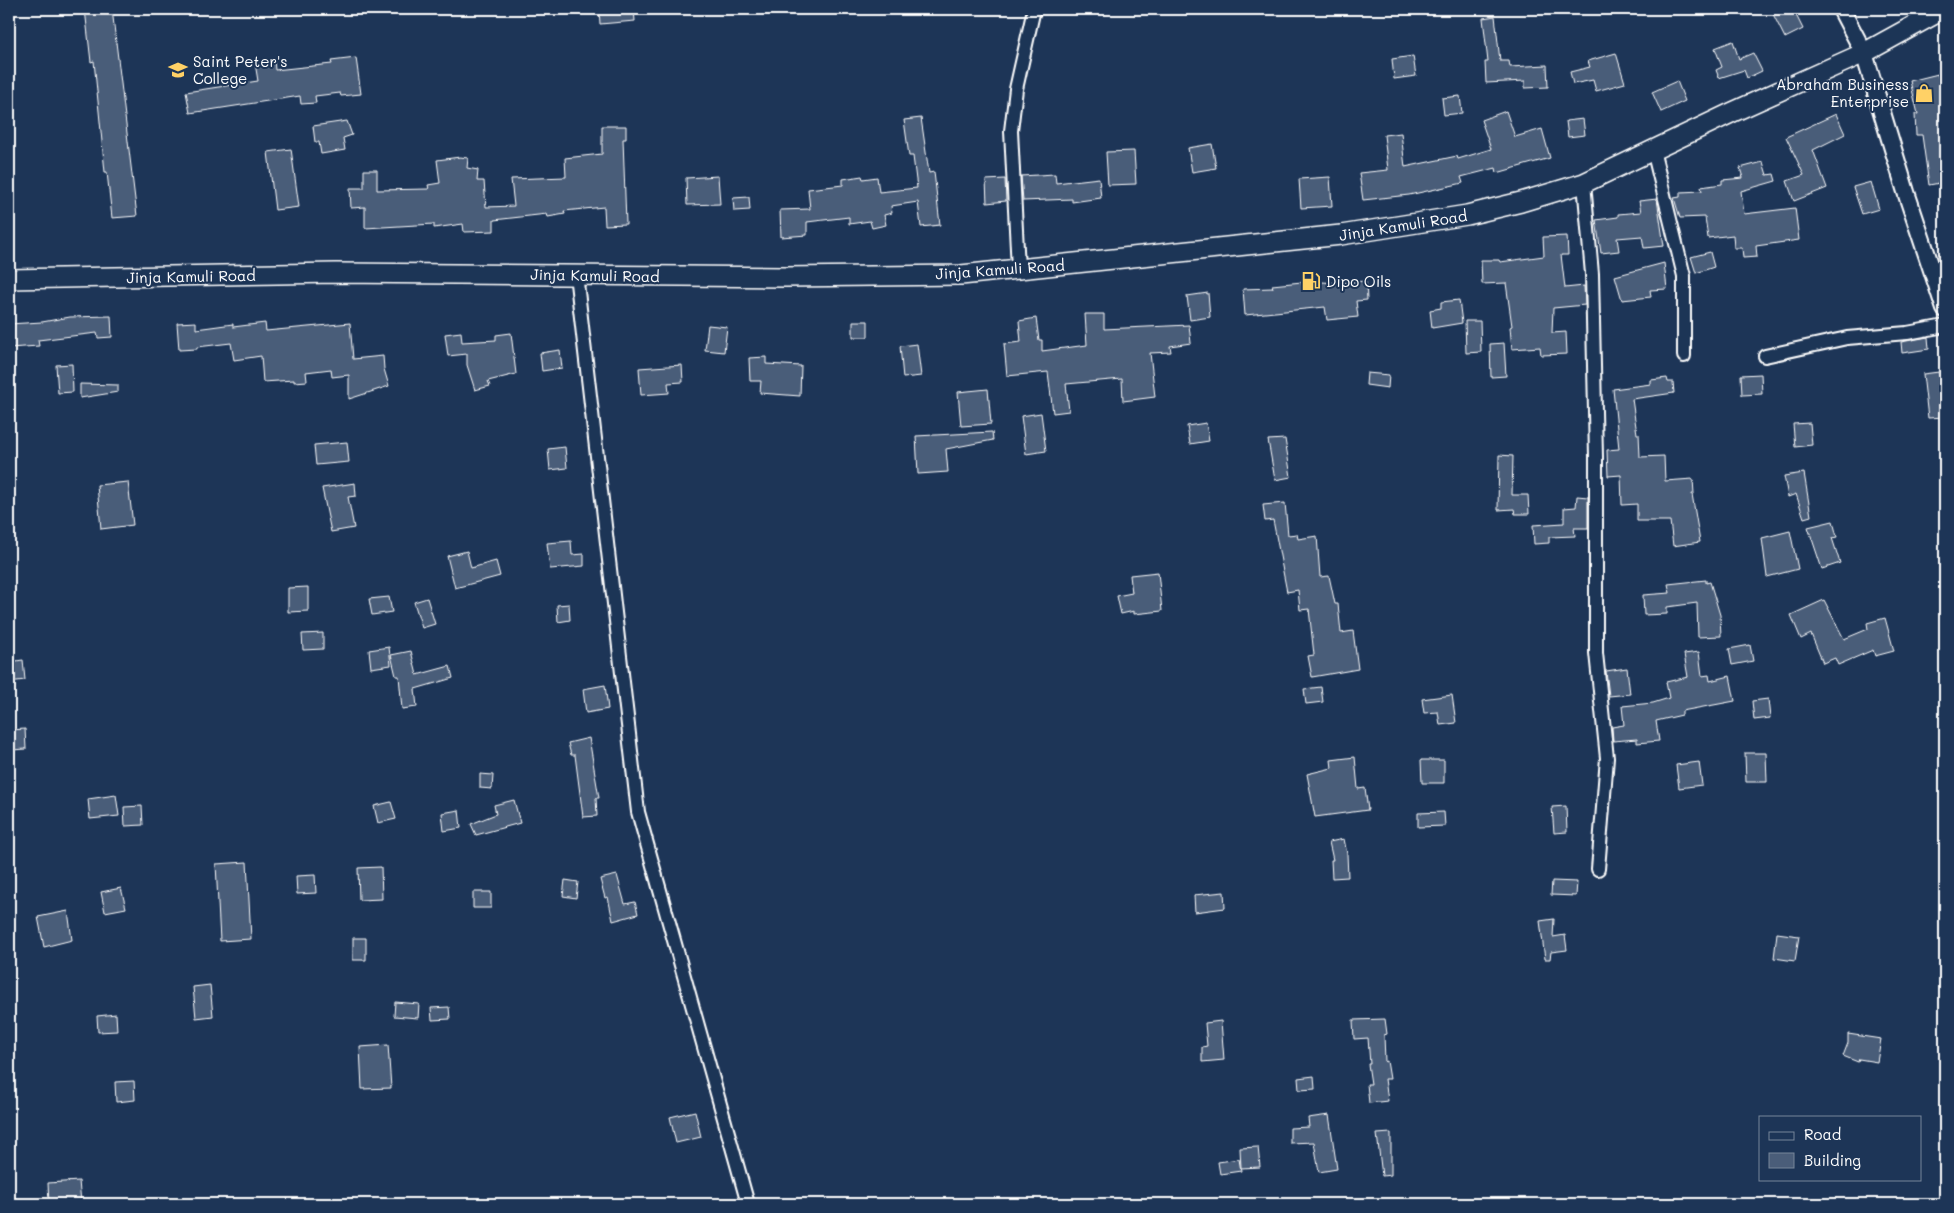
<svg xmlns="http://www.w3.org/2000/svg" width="1954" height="1213" font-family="Mali,sans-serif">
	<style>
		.building { fill: #4a5d79; stroke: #fff }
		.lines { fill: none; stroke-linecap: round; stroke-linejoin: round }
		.minor-casing { stroke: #fff; stroke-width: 16 }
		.tertiary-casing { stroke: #fff; stroke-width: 20 }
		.secondary-casing { stroke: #fff; stroke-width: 22 }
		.minor { stroke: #1d3557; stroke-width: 12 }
		.tertiary { stroke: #1d3557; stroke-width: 16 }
		.secondary { stroke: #1d3557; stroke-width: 19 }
		.labels { text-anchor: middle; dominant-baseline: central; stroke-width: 4; stroke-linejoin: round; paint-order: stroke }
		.poi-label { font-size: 15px; fill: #fff; stroke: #1d3557; text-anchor: start }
		.street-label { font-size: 15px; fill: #fff; stroke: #1d3557 }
	</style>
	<rect width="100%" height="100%" fill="#1d3557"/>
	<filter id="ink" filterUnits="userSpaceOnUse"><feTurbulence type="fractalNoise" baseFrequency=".02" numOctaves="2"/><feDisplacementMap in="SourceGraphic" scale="10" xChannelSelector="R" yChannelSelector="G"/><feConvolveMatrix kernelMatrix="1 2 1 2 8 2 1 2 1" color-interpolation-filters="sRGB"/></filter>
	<g filter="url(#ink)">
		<path class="building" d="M 85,9 L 112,9 L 137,216 L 112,218 L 107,172 L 105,172 L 94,61 L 91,62 Z
			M 599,9 L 634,9 L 635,21 L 600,24 Z
			M 1784,9 L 1793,9 L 1803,29 L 1785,38 L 1773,14 Z
			M 1495,16 L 1500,61 L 1509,61 L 1510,67 L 1547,65 L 1548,87 L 1525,88 L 1525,81 L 1486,83 L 1485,62 L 1488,62 L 1483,18 Z
			M 1733,41 L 1739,59 L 1753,53 L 1762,71 L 1747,78 L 1744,70 L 1719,78 L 1716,70 L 1722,67 L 1715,48 Z
			M 1616,53 L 1625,83 L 1596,91 L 1593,80 L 1573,84 L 1570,72 L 1590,67 L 1588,61 Z
			M 1413,56 L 1416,76 L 1394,79 L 1392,59 Z
			M 356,58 L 361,94 L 341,96 L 340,93 L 315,96 L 316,103 L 301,104 L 300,96 L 190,113 L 186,92 L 258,81 L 255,63 L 274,60 L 275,70 L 332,64 L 331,61 Z
			M 1938,74 L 1938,77 L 1945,75 L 1945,182 L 1929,185 L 1922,135 L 1916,135 L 1915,114 L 1918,114 L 1910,81 Z
			M 1677,81 L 1685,101 L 1661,112 L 1652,92 Z
			M 1460,96 L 1462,113 L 1444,115 L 1442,98 Z
			M 1506,111 L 1515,137 L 1542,129 L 1550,158 L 1497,173 L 1496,168 L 1461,177 L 1463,183 L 1409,195 L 1363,200 L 1359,173 L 1388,170 L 1384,135 L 1401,133 L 1405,167 L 1457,156 L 1458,159 L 1491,149 L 1481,120 Z
			M 1836,114 L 1845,134 L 1813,150 L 1827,188 L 1794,201 L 1787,181 L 1804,175 L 1786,137 Z
			M 921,118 L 929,173 L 934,172 L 940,225 L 921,227 L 918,202 L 891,206 L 892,213 L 884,215 L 886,225 L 872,228 L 870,221 L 849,224 L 849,217 L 807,222 L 807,235 L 781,237 L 780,210 L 810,209 L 808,189 L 843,185 L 843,179 L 862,176 L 863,179 L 877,177 L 879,192 L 917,188 L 913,156 L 909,156 L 904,120 Z
			M 1583,119 L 1585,135 L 1568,137 L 1566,121 Z
			M 347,121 L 352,135 L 343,138 L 345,150 L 321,154 L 319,142 L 315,142 L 313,126 Z
			M 602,126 L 626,126 L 626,139 L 623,139 L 626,224 L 605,225 L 604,207 L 564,211 L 565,214 L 548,217 L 547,214 L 494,220 L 494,231 L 464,232 L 463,224 L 434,228 L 434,224 L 365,228 L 365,207 L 351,208 L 350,188 L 364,188 L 364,170 L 377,170 L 377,190 L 429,189 L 428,185 L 440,183 L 437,160 L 460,157 L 468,158 L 467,168 L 478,170 L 477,181 L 484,181 L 486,207 L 514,206 L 511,179 L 566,177 L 565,158 L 602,154 Z
			M 1212,144 L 1216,168 L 1192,172 L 1188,148 Z
			M 291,149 L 299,207 L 275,210 L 268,152 Z
			M 1134,151 L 1136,184 L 1108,185 L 1106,152 Z
			M 1763,162 L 1767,175 L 1774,174 L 1776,181 L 1741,191 L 1744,214 L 1795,208 L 1799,240 L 1756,246 L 1757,257 L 1743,258 L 1742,248 L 1734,248 L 1733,235 L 1708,238 L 1705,217 L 1680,218 L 1674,198 L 1680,197 L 1680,192 L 1702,191 L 1701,187 L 1722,184 L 1722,180 L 1743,178 L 1740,168 Z
			M 1055,174 L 1056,183 L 1099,178 L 1101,198 L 1072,202 L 1072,199 L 1023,201 L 1021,176 Z
			M 718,176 L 720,204 L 687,205 L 686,178 Z
			M 1330,177 L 1332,206 L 1301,208 L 1299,179 Z
			M 1005,179 L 1006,201 L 987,203 L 986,180 Z
			M 1871,182 L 1879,209 L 1862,214 L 1853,187 Z
			M 749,197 L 750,210 L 734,211 L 733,198 Z
			M 1657,199 L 1664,246 L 1644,248 L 1642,236 L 1617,238 L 1619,251 L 1601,253 L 1596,220 L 1618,217 L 1618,214 L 1641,212 L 1639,201 Z
			M 1567,236 L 1568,255 L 1561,255 L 1565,288 L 1584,286 L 1585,305 L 1553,308 L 1552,333 L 1566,332 L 1567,354 L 1541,355 L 1540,347 L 1512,349 L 1510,327 L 1512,326 L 1506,283 L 1482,284 L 1481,260 L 1499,260 L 1500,262 L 1544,256 L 1543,237 Z
			M 1710,252 L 1714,267 L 1696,273 L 1691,257 Z
			M 1664,263 L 1667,289 L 1650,290 L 1651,297 L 1622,300 L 1615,276 Z
			M 1366,281 L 1367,300 L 1356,301 L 1358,317 L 1327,320 L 1325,307 L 1245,315 L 1243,289 L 1273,288 L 1272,285 L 1302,282 L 1302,285 L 1322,282 L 1338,283 Z
			M 1208,293 L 1210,317 L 1190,320 L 1187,296 Z
			M 1459,300 L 1462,323 L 1432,328 L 1430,310 L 1441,308 L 1441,302 Z
			M 1085,314 L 1104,314 L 1104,329 L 1189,325 L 1191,343 L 1170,346 L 1171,352 L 1150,353 L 1155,397 L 1123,401 L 1122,379 L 1066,384 L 1069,411 L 1053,413 L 1048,372 L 1007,376 L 1004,344 L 1021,342 L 1019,321 L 1036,318 L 1039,340 L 1042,340 L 1042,351 L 1087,345 Z
			M 111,316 L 112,337 L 98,338 L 97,333 L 38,340 L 39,346 L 9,348 L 9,324 L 42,322 L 70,317 Z
			M 853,321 L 868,321 L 868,337 L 853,337 Z
			M 1465,321 L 1480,321 L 1481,352 L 1466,353 Z
			M 196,322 L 196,329 L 233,324 L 233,327 L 265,323 L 266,331 L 350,323 L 353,359 L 383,356 L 384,369 L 389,386 L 349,399 L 349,375 L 332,377 L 331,369 L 306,372 L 307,381 L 294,382 L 294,380 L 263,382 L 261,356 L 234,360 L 231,343 L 197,347 L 197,349 L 179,350 L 177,323 Z
			M 708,325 L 727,327 L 724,352 L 705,350 Z
			M 461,332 L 462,342 L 496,340 L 496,335 L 511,333 L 516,374 L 488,381 L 490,386 L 475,390 L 467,365 L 467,354 L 448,356 L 445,334 Z
			M 1928,337 L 1929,349 L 1902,353 L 1901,342 Z
			M 1504,343 L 1506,376 L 1491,377 L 1490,344 Z
			M 917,344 L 921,376 L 903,378 L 900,346 Z
			M 560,350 L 562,368 L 542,371 L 540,353 Z
			M 766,357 L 766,364 L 801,366 L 800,396 L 760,393 L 761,381 L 750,381 L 749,358 Z
			M 72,364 L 73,392 L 58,393 L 56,365 Z
			M 682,365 L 683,382 L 668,383 L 669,393 L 641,395 L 639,368 Z
			M 1939,372 L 1942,393 L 1945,393 L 1945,417 L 1928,418 L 1923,374 Z
			M 1367,373 L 1389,375 L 1388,388 L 1366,385 Z
			M 1761,374 L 1762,394 L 1742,395 L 1741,375 Z
			M 1667,378 L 1668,382 L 1673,382 L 1674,393 L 1632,399 L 1637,434 L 1639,434 L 1640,457 L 1664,456 L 1665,481 L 1693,479 L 1694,494 L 1692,494 L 1700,542 L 1673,546 L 1670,521 L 1637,521 L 1637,504 L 1622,505 L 1621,475 L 1608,476 L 1607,450 L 1619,449 L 1613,389 L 1651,384 L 1651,380 Z
			M 80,384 L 118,385 L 118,392 L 80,398 Z
			M 988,389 L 991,424 L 961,426 L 958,392 Z
			M 1041,413 L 1046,451 L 1026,454 L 1021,416 Z
			M 1206,423 L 1209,441 L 1190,444 L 1187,426 Z
			M 1810,423 L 1812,445 L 1795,447 L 1793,424 Z
			M 992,432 L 993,440 L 946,449 L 948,472 L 918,474 L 916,436 Z
			M 1285,439 L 1291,477 L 1275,480 L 1268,440 Z
			M 347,442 L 349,462 L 316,465 L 314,445 Z
			M 565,447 L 567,468 L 550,470 L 548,449 Z
			M 1499,455 L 1513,456 L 1512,495 L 1528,495 L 1529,514 L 1515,514 L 1514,509 L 1498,510 Z
			M 1804,473 L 1811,516 L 1804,518 L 1796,494 L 1788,497 L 1784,476 Z
			M 128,482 L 133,525 L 101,529 L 97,485 Z
			M 355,483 L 356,496 L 348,497 L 354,528 L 331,532 L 322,488 Z
			M 1577,496 L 1588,497 L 1588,528 L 1574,528 L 1575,536 L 1549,537 L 1549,543 L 1534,544 L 1533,525 L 1564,523 L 1564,508 L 1576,507 Z
			M 1285,503 L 1288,535 L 1297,534 L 1298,539 L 1317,536 L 1320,577 L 1329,576 L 1335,604 L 1338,604 L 1341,633 L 1353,631 L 1358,669 L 1312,677 L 1308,656 L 1314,655 L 1309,609 L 1300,610 L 1298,590 L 1287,592 L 1273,520 L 1265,521 L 1263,505 Z
			M 1833,521 L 1837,537 L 1832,538 L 1840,563 L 1822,569 L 1808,527 Z
			M 1790,531 L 1798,569 L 1767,577 L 1762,538 Z
			M 571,541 L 572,555 L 584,554 L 584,566 L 550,569 L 547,543 Z
			M 467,551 L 471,568 L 496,561 L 500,576 L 455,588 L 447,556 Z
			M 1158,572 L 1162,611 L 1134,614 L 1134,611 L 1121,614 L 1117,596 L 1132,593 L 1130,575 Z
			M 1706,580 L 1706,583 L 1710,582 L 1720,615 L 1721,636 L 1698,637 L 1697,603 L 1667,607 L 1667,614 L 1644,615 L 1643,595 L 1670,593 L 1668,584 Z
			M 308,587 L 308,611 L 288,612 L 288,588 Z
			M 389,597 L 392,612 L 372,615 L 369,599 Z
			M 427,598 L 435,624 L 422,628 L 414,602 Z
			M 1824,600 L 1844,639 L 1868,629 L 1867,623 L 1885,618 L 1894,651 L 1875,656 L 1873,650 L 1838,665 L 1835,658 L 1823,663 L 1811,634 L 1801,639 L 1791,615 Z
			M 569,604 L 570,620 L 558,622 L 557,605 Z
			M 323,633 L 323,649 L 303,650 L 302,634 Z
			M 1750,645 L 1753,661 L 1732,665 L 1729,649 Z
			M 389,647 L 391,665 L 371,668 L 369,650 Z
			M 411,651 L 417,675 L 450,666 L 453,678 L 415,689 L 417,707 L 402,709 L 399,676 L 396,676 L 391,655 Z
			M 1699,652 L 1702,676 L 1709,675 L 1710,681 L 1730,676 L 1735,701 L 1682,711 L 1682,715 L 1656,721 L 1659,741 L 1637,743 L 1637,739 L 1613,741 L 1612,727 L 1624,725 L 1622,706 L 1653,703 L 1669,698 L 1666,682 L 1688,677 L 1684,654 Z
			M 23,660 L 25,680 L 9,682 L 9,662 Z
			M 1627,668 L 1630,694 L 1609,696 L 1606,671 Z
			M 605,685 L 608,709 L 586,713 L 583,689 Z
			M 1321,687 L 1323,702 L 1306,704 L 1304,689 Z
			M 1452,695 L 1456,723 L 1440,725 L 1438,712 L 1424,713 L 1422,699 Z
			M 1768,699 L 1770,718 L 1754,720 L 1752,701 Z
			M 25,729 L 26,749 L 12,750 L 11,730 Z
			M 589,738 L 599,798 L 596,798 L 597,816 L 583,817 L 575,755 L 571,755 L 568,743 Z
			M 1745,753 L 1766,753 L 1767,782 L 1746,782 Z
			M 1355,757 L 1358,789 L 1365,788 L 1368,810 L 1315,817 L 1307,774 L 1332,768 L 1331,760 Z
			M 1421,760 L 1444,760 L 1444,783 L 1422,783 Z
			M 1699,762 L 1702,785 L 1679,788 L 1676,765 Z
			M 480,774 L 493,775 L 492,789 L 480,788 Z
			M 116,795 L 119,816 L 90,819 L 88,799 Z
			M 514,800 L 520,823 L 476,835 L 471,824 L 496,814 L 494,805 Z
			M 391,802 L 396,819 L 378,823 L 374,806 Z
			M 142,806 L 143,825 L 125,826 L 124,807 Z
			M 1566,806 L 1567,832 L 1554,833 L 1552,807 Z
			M 459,810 L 461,828 L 444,831 L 442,813 Z
			M 1444,812 L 1445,826 L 1418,827 L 1418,813 Z
			M 1344,839 L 1347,854 L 1348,877 L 1332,878 L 1331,860 L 1333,860 L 1329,842 Z
			M 247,862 L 251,939 L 220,941 L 216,864 Z
			M 381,867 L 382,899 L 359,900 L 358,868 Z
			M 315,875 L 316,893 L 297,894 L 296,876 Z
			M 617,875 L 625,904 L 635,902 L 638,914 L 613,921 L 608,897 L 605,898 L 600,879 Z
			M 565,880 L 578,882 L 576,898 L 563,896 Z
			M 1552,881 L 1577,882 L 1576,896 L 1551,895 Z
			M 121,888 L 126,908 L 105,912 L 101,892 Z
			M 473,892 L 491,892 L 491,908 L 473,908 Z
			M 1224,892 L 1225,908 L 1195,912 L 1194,895 Z
			M 68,911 L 72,940 L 44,947 L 38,917 Z
			M 1554,919 L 1553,937 L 1565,935 L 1567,950 L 1551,952 L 1550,959 L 1545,959 L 1540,921 Z
			M 1777,933 L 1799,936 L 1795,961 L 1774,958 Z
			M 353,938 L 366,938 L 366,960 L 353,960 Z
			M 210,985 L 213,1016 L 196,1018 L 193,987 Z
			M 395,1002 L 419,1004 L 418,1018 L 394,1016 Z
			M 449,1007 L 450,1019 L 432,1020 L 431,1008 Z
			M 116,1014 L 117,1031 L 98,1032 L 97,1016 Z
			M 1385,1019 L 1387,1034 L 1384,1035 L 1385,1062 L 1387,1061 L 1390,1079 L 1385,1079 L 1388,1101 L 1369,1103 L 1367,1084 L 1371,1084 L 1368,1064 L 1370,1064 L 1368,1038 L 1354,1039 L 1353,1020 Z
			M 1221,1021 L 1224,1060 L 1202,1062 L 1202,1047 L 1207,1046 L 1205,1023 Z
			M 1848,1034 L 1881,1039 L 1877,1062 L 1859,1059 L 1858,1062 L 1843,1056 L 1848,1043 Z
			M 388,1045 L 391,1088 L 362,1089 L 360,1047 Z
			M 1314,1076 L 1315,1089 L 1299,1090 L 1298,1078 Z
			M 134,1081 L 135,1100 L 116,1102 L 115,1082 Z
			M 695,1111 L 701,1137 L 676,1143 L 670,1117 Z
			M 1329,1115 L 1337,1169 L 1319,1172 L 1314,1142 L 1290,1143 L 1290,1128 L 1309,1127 L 1308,1118 Z
			M 1391,1133 L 1391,1175 L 1382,1176 L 1377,1134 Z
			M 1258,1147 L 1260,1167 L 1241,1168 L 1240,1148 Z
			M 1239,1159 L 1241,1171 L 1220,1174 L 1218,1162 Z
			M 79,1181 L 81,1203 L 49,1204 L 48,1183 Z"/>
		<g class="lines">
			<g class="minor-casing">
				<path id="minor" d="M 1653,150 L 1684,276 L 1684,356
					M 1584,183 L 1592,274 L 1596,457 L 1596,653 L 1607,758 L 1598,869
					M 1018,269 L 1011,131 L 1016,89 L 1034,9
					M 576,274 L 638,812 L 748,1204
					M 1765,356 L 1847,338 L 1907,333 L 1945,326"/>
			</g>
			<g class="tertiary-casing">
				<path id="tertiary" d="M 1841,9 L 1864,53 L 1906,192 L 1945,309"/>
			</g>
			<g class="secondary-casing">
				<path id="secondary" d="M 9,279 L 336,273 L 786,277 L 961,275 L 1341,235 L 1467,215 L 1521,202 L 1584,183 L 1733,112 L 1864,53 L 1944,9"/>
			</g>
			<use href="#minor" class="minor"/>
			<use href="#tertiary" class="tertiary"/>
			<use href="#secondary" class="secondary"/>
		</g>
	</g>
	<defs>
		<g id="school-bare" transform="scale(1.5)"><path d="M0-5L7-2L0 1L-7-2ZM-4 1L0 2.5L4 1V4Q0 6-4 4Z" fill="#ffd166" stroke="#1d3557" stroke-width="2.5" paint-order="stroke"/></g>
		<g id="shop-bare" transform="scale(1.5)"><path d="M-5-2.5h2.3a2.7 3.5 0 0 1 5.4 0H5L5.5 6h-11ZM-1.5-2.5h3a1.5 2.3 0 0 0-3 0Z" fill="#ffd166" stroke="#1d3557" stroke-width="2.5" paint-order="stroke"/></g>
		<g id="fuel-bare" transform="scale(1.5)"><path d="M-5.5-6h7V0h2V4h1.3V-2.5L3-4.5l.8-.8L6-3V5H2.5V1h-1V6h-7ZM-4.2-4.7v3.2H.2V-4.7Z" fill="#ffd166" stroke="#1d3557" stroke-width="2.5" paint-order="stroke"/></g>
	</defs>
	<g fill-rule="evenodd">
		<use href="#school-bare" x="178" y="70"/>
		<use href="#shop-bare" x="1924" y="93"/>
		<use href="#fuel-bare" x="1311" y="281"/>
	</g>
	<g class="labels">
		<g class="poi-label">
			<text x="193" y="61">Saint Peter's<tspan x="193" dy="17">College</tspan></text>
			<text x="1909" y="84" text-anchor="end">Abraham Business<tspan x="1909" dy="17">Enterprise</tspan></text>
			<text x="1326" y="281">Dipo Oils</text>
		</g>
		<g class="street-label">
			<text transform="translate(1403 225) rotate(-9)">Jinja Kamuli Road</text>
			<text transform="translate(1000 269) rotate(-4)">Jinja Kamuli Road</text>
			<text transform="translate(595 275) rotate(1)">Jinja Kamuli Road</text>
			<text transform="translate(191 276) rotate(-1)">Jinja Kamuli Road</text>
		</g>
	</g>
	<rect width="1954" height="1213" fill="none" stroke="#1d3557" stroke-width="30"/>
	<rect x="15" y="15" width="1924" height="1183" fill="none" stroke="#fff" stroke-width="2" filter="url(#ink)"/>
	<rect x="1759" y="1116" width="162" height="65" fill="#1d3557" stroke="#77869a"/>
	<rect x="1769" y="1132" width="25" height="8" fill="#1d3557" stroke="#77869a"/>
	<text x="1804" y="1140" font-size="15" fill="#ffffff">Road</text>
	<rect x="1769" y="1153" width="25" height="15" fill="#4a5d79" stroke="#77869a"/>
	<text x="1804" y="1166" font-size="15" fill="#ffffff">Building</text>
</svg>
